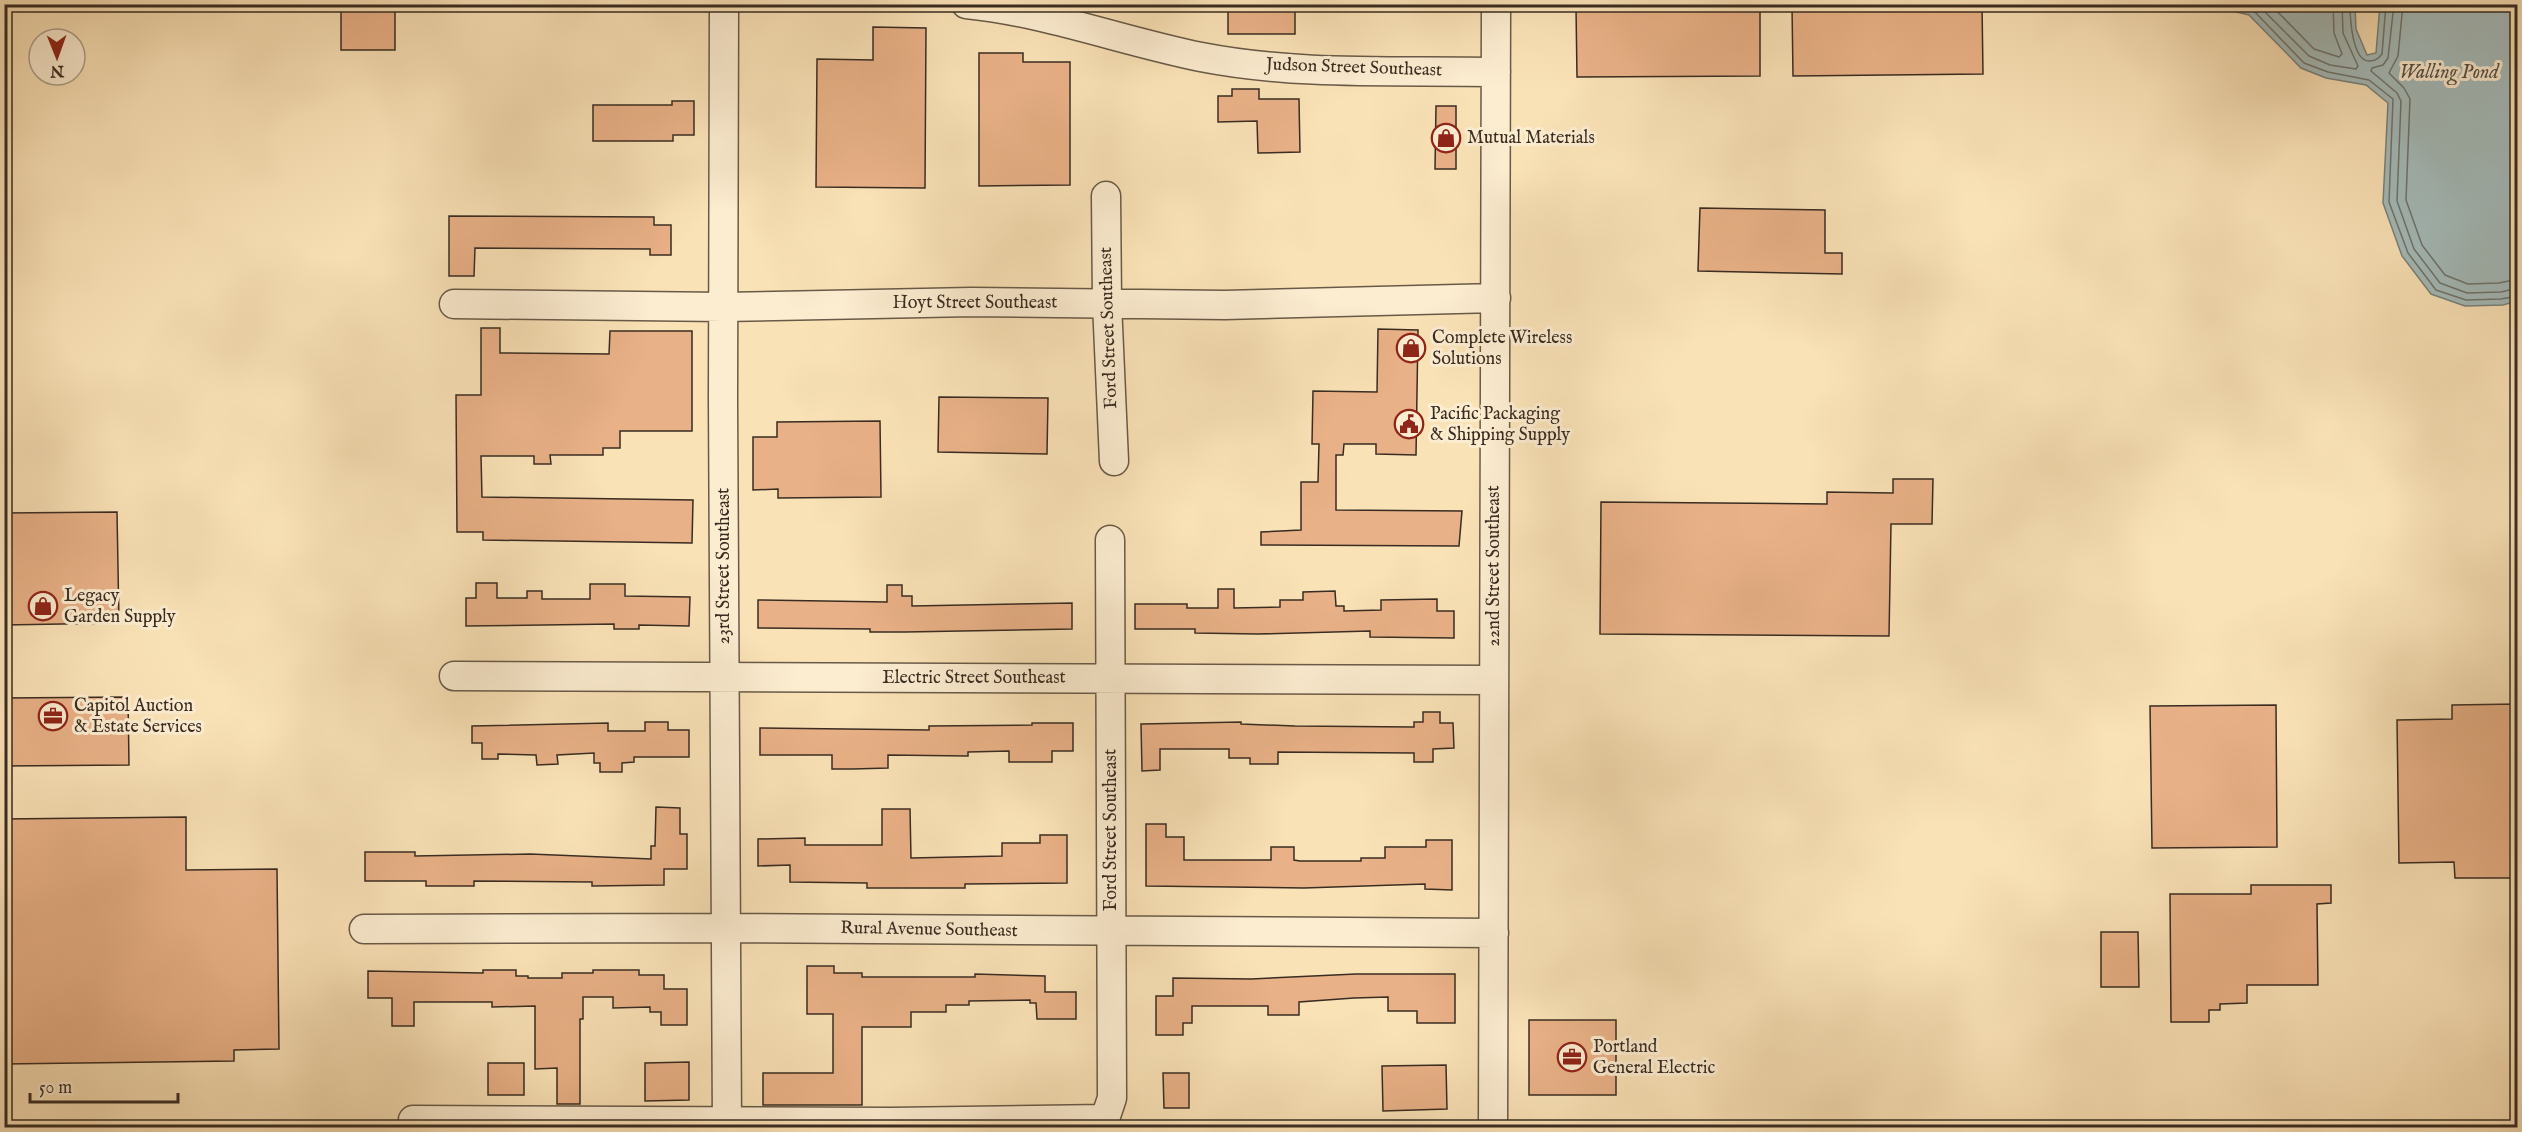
<svg xmlns="http://www.w3.org/2000/svg" width="2522" height="1132" font-family="'IM FELL English',serif">
	<style>
		.water { fill: #a4bbba; stroke: #79827d; stroke-width: 1.5 }
		.lines { fill: none; stroke-linecap: round; stroke-linejoin: round }
		.shore { stroke: #6e746e; stroke-width: 1.5 }
		.building { fill: #e9b187; stroke: #392c22; stroke-width: 1.5 }
		.minor-casing { stroke: #695a47; stroke-width: 31 }
		.minor { stroke: #fcecd0; stroke-width: 28 }
		.labels { text-anchor: middle; dominant-baseline: central; stroke-width: 6; stroke-linejoin: round; paint-order: stroke }
		.street-label { font-size: 18px; fill: #392c22; stroke: #fcecd0 }
		.poi-label { font-size: 18px; fill: #392c22; stroke: #fcecd0; text-anchor: start }
		.water-label { font-size: 20px; font-style: italic; fill: #545048; stroke: #fcecd0 }
	</style>
	<rect width="100%" height="100%" fill="#fae2b7"/>
	<filter id="stains"><feTurbulence type="fractalNoise" baseFrequency=".00333" numOctaves="4"/><feColorMatrix values="0 0 0 0 .2 0 0 0 0 .09 0 0 0 0 .02 0 0 0 .5 -.17"/></filter>
	<radialGradient id="worn" r=".72"><stop offset=".6" stop-color="#630" stop-opacity="0"/><stop offset="1" stop-color="#630" stop-opacity=".3"/></radialGradient>
	<path class="water" d="M 2207,5 L 2355,5 L 2356,29 L 2367,55 L 2376,53 L 2380,5 L 2517,5 L 2517,301 L 2503,305 L 2465,306 L 2431,294 L 2402,256 L 2383,203 L 2388,103 L 2366,85 L 2326,78 L 2301,68 L 2249,15 Z"/>
	<g class="lines">
		<path class="shore" d="M 2232,4 L 2253,10 L 2304,63 L 2328,72 L 2369,80 L 2393,99 L 2389,202 L 2408,253 L 2436,290 L 2466,300 L 2501,299 L 2518,296
			M 2257,4 L 2309,56 L 2330,65 L 2356,69 L 2358,66 L 2343,33 L 2342,4
			M 2270,4 L 2314,49 L 2339,57 L 2342,54 L 2334,33 L 2333,4
			M 2350,4 C 2350,17 2352,61 2369,61 C 2375,61 2378,59 2382,54 L 2386,4
			M 2394,4 L 2388,58 L 2383,65 L 2372,68 L 2371,71 L 2397,93 L 2401,101 L 2397,201 L 2414,249 L 2440,283 L 2467,293 L 2501,292 L 2518,288
			M 2403,4 L 2398,56 L 2389,73 L 2404,88 L 2410,99 L 2406,200 L 2422,245 L 2445,275 L 2468,284 L 2499,283 L 2518,279"/>
	</g>
	<path class="building" d="M 341,4 L 395,4 L 395,50 L 341,50 Z
		M 1295,4 L 1295,34 L 1228,34 L 1228,5 Z
		M 1982,4 L 1983,74 L 1793,76 L 1792,6 Z
		M 1760,6 L 1760,76 L 1577,77 L 1576,8 Z
		M 873,27 L 926,28 L 925,188 L 816,187 L 817,59 L 873,60 Z
		M 979,53 L 1023,53 L 1023,62 L 1070,62 L 1070,185 L 979,186 Z
		M 1232,89 L 1259,89 L 1259,99 L 1299,99 L 1300,152 L 1258,153 L 1257,121 L 1218,122 L 1218,96 L 1232,96 Z
		M 672,101 L 694,101 L 694,135 L 673,135 L 673,141 L 593,141 L 593,105 L 672,105 Z
		M 1436,106 L 1456,106 L 1456,169 L 1435,169 Z
		M 1700,208 L 1825,210 L 1825,253 L 1842,253 L 1842,274 L 1698,271 Z
		M 449,216 L 654,217 L 654,225 L 671,225 L 671,255 L 650,255 L 650,249 L 475,248 L 474,276 L 449,276 Z
		M 481,328 L 500,328 L 500,353 L 609,354 L 610,331 L 692,331 L 692,431 L 620,431 L 620,448 L 603,448 L 603,455 L 550,455 L 551,464 L 534,464 L 534,456 L 481,456 L 482,497 L 693,500 L 692,543 L 483,540 L 483,532 L 457,532 L 456,395 L 481,395 Z
		M 1378,329 L 1418,330 L 1416,455 L 1376,454 L 1376,444 L 1344,444 L 1343,455 L 1336,455 L 1336,510 L 1462,511 L 1459,546 L 1261,545 L 1261,532 L 1301,530 L 1301,482 L 1318,482 L 1319,444 L 1312,444 L 1313,391 L 1377,392 Z
		M 939,397 L 1048,398 L 1047,454 L 938,452 Z
		M 880,421 L 881,497 L 778,498 L 778,489 L 753,490 L 753,437 L 777,437 L 777,422 Z
		M 1893,479 L 1933,479 L 1932,524 L 1891,524 L 1889,636 L 1600,634 L 1601,502 L 1827,504 L 1827,492 L 1893,493 Z
		M 117,512 L 119,623 L 4,625 L 4,513 Z
		M 476,583 L 497,583 L 497,598 L 527,598 L 527,591 L 542,591 L 542,599 L 590,599 L 590,584 L 625,584 L 625,596 L 690,597 L 689,626 L 639,625 L 639,629 L 614,629 L 614,624 L 466,626 L 466,598 L 476,598 Z
		M 887,585 L 902,585 L 902,596 L 912,596 L 912,606 L 1072,603 L 1072,629 L 905,632 L 870,632 L 870,629 L 758,628 L 758,600 L 887,602 Z
		M 1218,589 L 1234,589 L 1234,608 L 1280,607 L 1280,600 L 1303,600 L 1303,592 L 1335,591 L 1336,606 L 1344,606 L 1344,611 L 1381,610 L 1381,600 L 1437,599 L 1437,611 L 1454,611 L 1454,638 L 1370,637 L 1370,631 L 1258,634 L 1195,633 L 1195,629 L 1135,629 L 1135,604 L 1187,604 L 1187,608 L 1218,608 Z
		M 128,697 L 129,765 L 4,766 L 4,698 Z
		M 2517,704 L 2517,878 L 2455,878 L 2454,862 L 2399,863 L 2397,720 L 2452,719 L 2452,705 Z
		M 2276,705 L 2277,847 L 2152,848 L 2150,706 Z
		M 1423,712 L 1440,712 L 1440,723 L 1453,723 L 1454,748 L 1433,749 L 1433,762 L 1414,762 L 1414,753 L 1278,752 L 1278,764 L 1250,764 L 1250,758 L 1229,758 L 1229,749 L 1160,749 L 1160,770 L 1142,771 L 1141,724 L 1241,722 L 1241,724 L 1295,726 L 1414,727 L 1414,722 L 1423,722 Z
		M 645,722 L 668,722 L 668,730 L 689,730 L 689,757 L 634,757 L 634,762 L 622,763 L 622,772 L 600,772 L 600,763 L 594,763 L 594,753 L 557,755 L 558,764 L 537,765 L 536,755 L 498,754 L 498,759 L 482,759 L 482,743 L 472,743 L 472,726 L 608,723 L 608,731 L 645,731 Z
		M 1032,723 L 1073,723 L 1073,751 L 1052,751 L 1052,762 L 1009,762 L 1009,751 L 968,752 L 968,756 L 888,755 L 888,768 L 853,769 L 832,769 L 832,755 L 760,755 L 760,728 L 929,730 L 929,726 L 1032,725 Z
		M 656,807 L 680,808 L 680,834 L 687,834 L 687,869 L 664,869 L 664,885 L 592,886 L 592,882 L 474,881 L 474,886 L 426,886 L 426,881 L 365,881 L 365,852 L 415,852 L 415,856 L 530,854 L 651,859 L 651,846 L 655,846 Z
		M 882,809 L 910,809 L 911,858 L 1002,856 L 1002,843 L 1040,843 L 1040,835 L 1067,835 L 1067,883 L 965,884 L 965,888 L 867,888 L 867,883 L 790,882 L 790,865 L 758,866 L 758,839 L 805,838 L 805,845 L 882,845 Z
		M 186,817 L 186,870 L 277,869 L 279,1049 L 234,1050 L 234,1061 L 4,1064 L 4,819 Z
		M 1146,824 L 1166,824 L 1166,837 L 1184,837 L 1184,860 L 1271,860 L 1271,847 L 1294,847 L 1294,860 L 1300,861 L 1361,861 L 1361,858 L 1385,858 L 1385,847 L 1426,847 L 1426,840 L 1452,840 L 1452,890 L 1425,889 L 1425,884 L 1304,888 L 1146,886 Z
		M 2251,885 L 2331,885 L 2331,903 L 2317,904 L 2318,985 L 2247,985 L 2247,1003 L 2220,1004 L 2220,1010 L 2209,1010 L 2209,1022 L 2171,1022 L 2170,894 L 2251,894 Z
		M 2101,932 L 2138,932 L 2139,987 L 2101,987 Z
		M 807,966 L 834,966 L 834,973 L 862,973 L 862,977 L 975,977 L 975,974 L 1045,976 L 1045,992 L 1076,992 L 1076,1019 L 1037,1019 L 1036,1003 L 1030,1003 L 1030,1000 L 969,1001 L 969,1005 L 946,1005 L 946,1012 L 911,1012 L 911,1027 L 862,1027 L 862,1105 L 763,1105 L 763,1073 L 833,1073 L 833,1014 L 807,1014 Z
		M 483,970 L 516,970 L 516,976 L 528,976 L 528,978 L 562,978 L 562,973 L 593,973 L 593,970 L 639,970 L 639,975 L 664,975 L 664,989 L 687,989 L 687,1025 L 661,1025 L 661,1012 L 650,1012 L 650,1007 L 613,1008 L 613,997 L 583,997 L 583,1019 L 580,1019 L 580,1104 L 557,1104 L 557,1068 L 535,1069 L 535,1006 L 492,1007 L 492,1002 L 414,1002 L 414,1026 L 392,1026 L 392,998 L 368,998 L 368,971 L 483,973 Z
		M 1356,974 L 1455,974 L 1455,1023 L 1417,1023 L 1417,1011 L 1388,1011 L 1388,997 L 1354,998 L 1299,1002 L 1299,1015 L 1268,1015 L 1268,1006 L 1192,1006 L 1192,1023 L 1183,1023 L 1183,1035 L 1156,1035 L 1156,996 L 1173,996 L 1173,978 L 1251,979 Z
		M 1529,1020 L 1616,1020 L 1616,1095 L 1529,1095 Z
		M 689,1062 L 689,1100 L 645,1101 L 645,1063 Z
		M 488,1063 L 524,1063 L 524,1095 L 488,1095 Z
		M 1446,1065 L 1447,1109 L 1383,1111 L 1382,1066 Z
		M 1163,1073 L 1189,1073 L 1189,1108 L 1164,1108 Z"/>
	<g class="lines">
		<g class="minor-casing">
			<path id="minor" d="M 724,4 L 723,400 L 727,1128
				M 966,4 C 1046,12 1122,41 1201,57 C 1298,76 1398,70 1496,72
				M 1106,196 L 1107,303 L 1114,461
				M 454,304 L 723,307 L 972,302 L 1225,305 L 1496,298
				M 454,676 L 1493,680
				M 364,929 L 727,928 L 1494,933
				M 413,1120 L 891,1122 L 1105,1119 L 1112,1098 L 1110,540
				M 1493,1128 L 1496,4"/>
		</g>
		<use href="#minor" class="minor"/>
	</g>
	<defs>
		<g id="shop-ring" transform="scale(1.5)"><circle r="9.5" fill="#fcecd0" stroke="#8f2418" stroke-width="1.5"/><path d="M-5-2.5h2.3a2.7 3.5 0 0 1 5.4 0H5L5.5 6h-11ZM-1.5-2.5h3a1.5 2.3 0 0 0-3 0Z" fill="#8f2418"/></g>
		<g id="civic-ring" transform="scale(1.5)"><circle r="9.5" fill="#fcecd0" stroke="#8f2418" stroke-width="1.5"/><path d="M-.6-6.5H3V-4.5H.6V-3L4-1V1h2V6H-6V1h2V-1L-.6-3ZM-1.2 2.5V6h2.4V2.5Z" fill="#8f2418"/></g>
		<g id="office-ring" transform="scale(1.5)"><circle r="9.5" fill="#fcecd0" stroke="#8f2418" stroke-width="1.5"/><path d="M-6-3h4V-5.5h4V-3h4V5H-6ZM-1-4.5V-3h2v-1.5ZM-6 0V1H6V0Z" fill="#8f2418"/></g>
	</defs>
	<g fill-rule="evenodd">
		<use href="#shop-ring" x="1446" y="138"/>
		<use href="#shop-ring" x="1411" y="348"/>
		<use href="#civic-ring" x="1409" y="424"/>
		<use href="#shop-ring" x="43" y="606"/>
		<use href="#office-ring" x="53" y="716"/>
		<use href="#office-ring" x="1572" y="1057"/>
	</g>
	<g class="labels">
		<g class="street-label">
			<text transform="translate(1354 68) rotate(2)">Judson Street Southeast</text>
			<text x="975" y="303">Hoyt Street Southeast</text>
			<text transform="translate(1109 328) rotate(-92)">Ford Street Southeast</text>
			<text transform="translate(724 566) rotate(-90)">23rd Street Southeast</text>
			<text transform="translate(1494 566) rotate(-90)">22nd Street Southeast</text>
			<text x="974" y="678">Electric Street Southeast</text>
			<text transform="translate(1111 830) rotate(-90)">Ford Street Southeast</text>
			<text transform="translate(929 930) rotate(1)">Rural Avenue Southeast</text>
		</g>
		<g class="poi-label">
			<text x="1467" y="138">Mutual Materials</text>
			<text x="1432" y="338">Complete Wireless<tspan x="1432" dy="21">Solutions</tspan></text>
			<text x="1430" y="414">Pacific Packaging<tspan x="1430" dy="21">&amp; Shipping Supply</tspan></text>
			<text x="64" y="596">Legacy<tspan x="64" dy="21">Garden Supply</tspan></text>
			<text x="74" y="706">Capitol Auction<tspan x="74" dy="21">&amp; Estate Services</tspan></text>
			<text x="1593" y="1047">Portland<tspan x="1593" dy="21">General Electric</tspan></text>
		</g>
		<g class="water-label">
			<text x="2449" y="72">Walling Pond</text>
		</g>
	</g>
	<rect width="2522" height="1132" fill="none" stroke="#fae2b7" stroke-width="24"/>
	<rect x="6" y="6" width="2510" height="1120" fill="none" stroke="#392c22" stroke-width="3"/>
	<rect x="12" y="12" width="2498" height="1108" fill="none" stroke="#392c22" stroke-width="1.5"/>
	<g transform="translate(57 57) rotate(179)"><circle r="28" fill="#fcecd0" stroke="#ae9f8a" stroke-width="1.5"/>
	<path d="M0-4.5L10 22L0 15L-10 22Z" fill="#8f2418"/>
	<text y="-9" font-size="16" font-weight="bold" text-anchor="middle" fill="#392c22">N</text>
	</g>
	<path d="M30 1093v9h148v-9" fill="none" stroke="#392c22" stroke-width="3"/>
	<text x="39" y="1093" font-size="18" fill="#392c22" stroke="#fcecd0" stroke-width="4.5" paint-order="stroke">50 m</text>
	<rect width="100%" height="100%" filter="url(#stains)"/>
	<rect width="100%" height="100%" fill="url(#worn)"/>
</svg>
